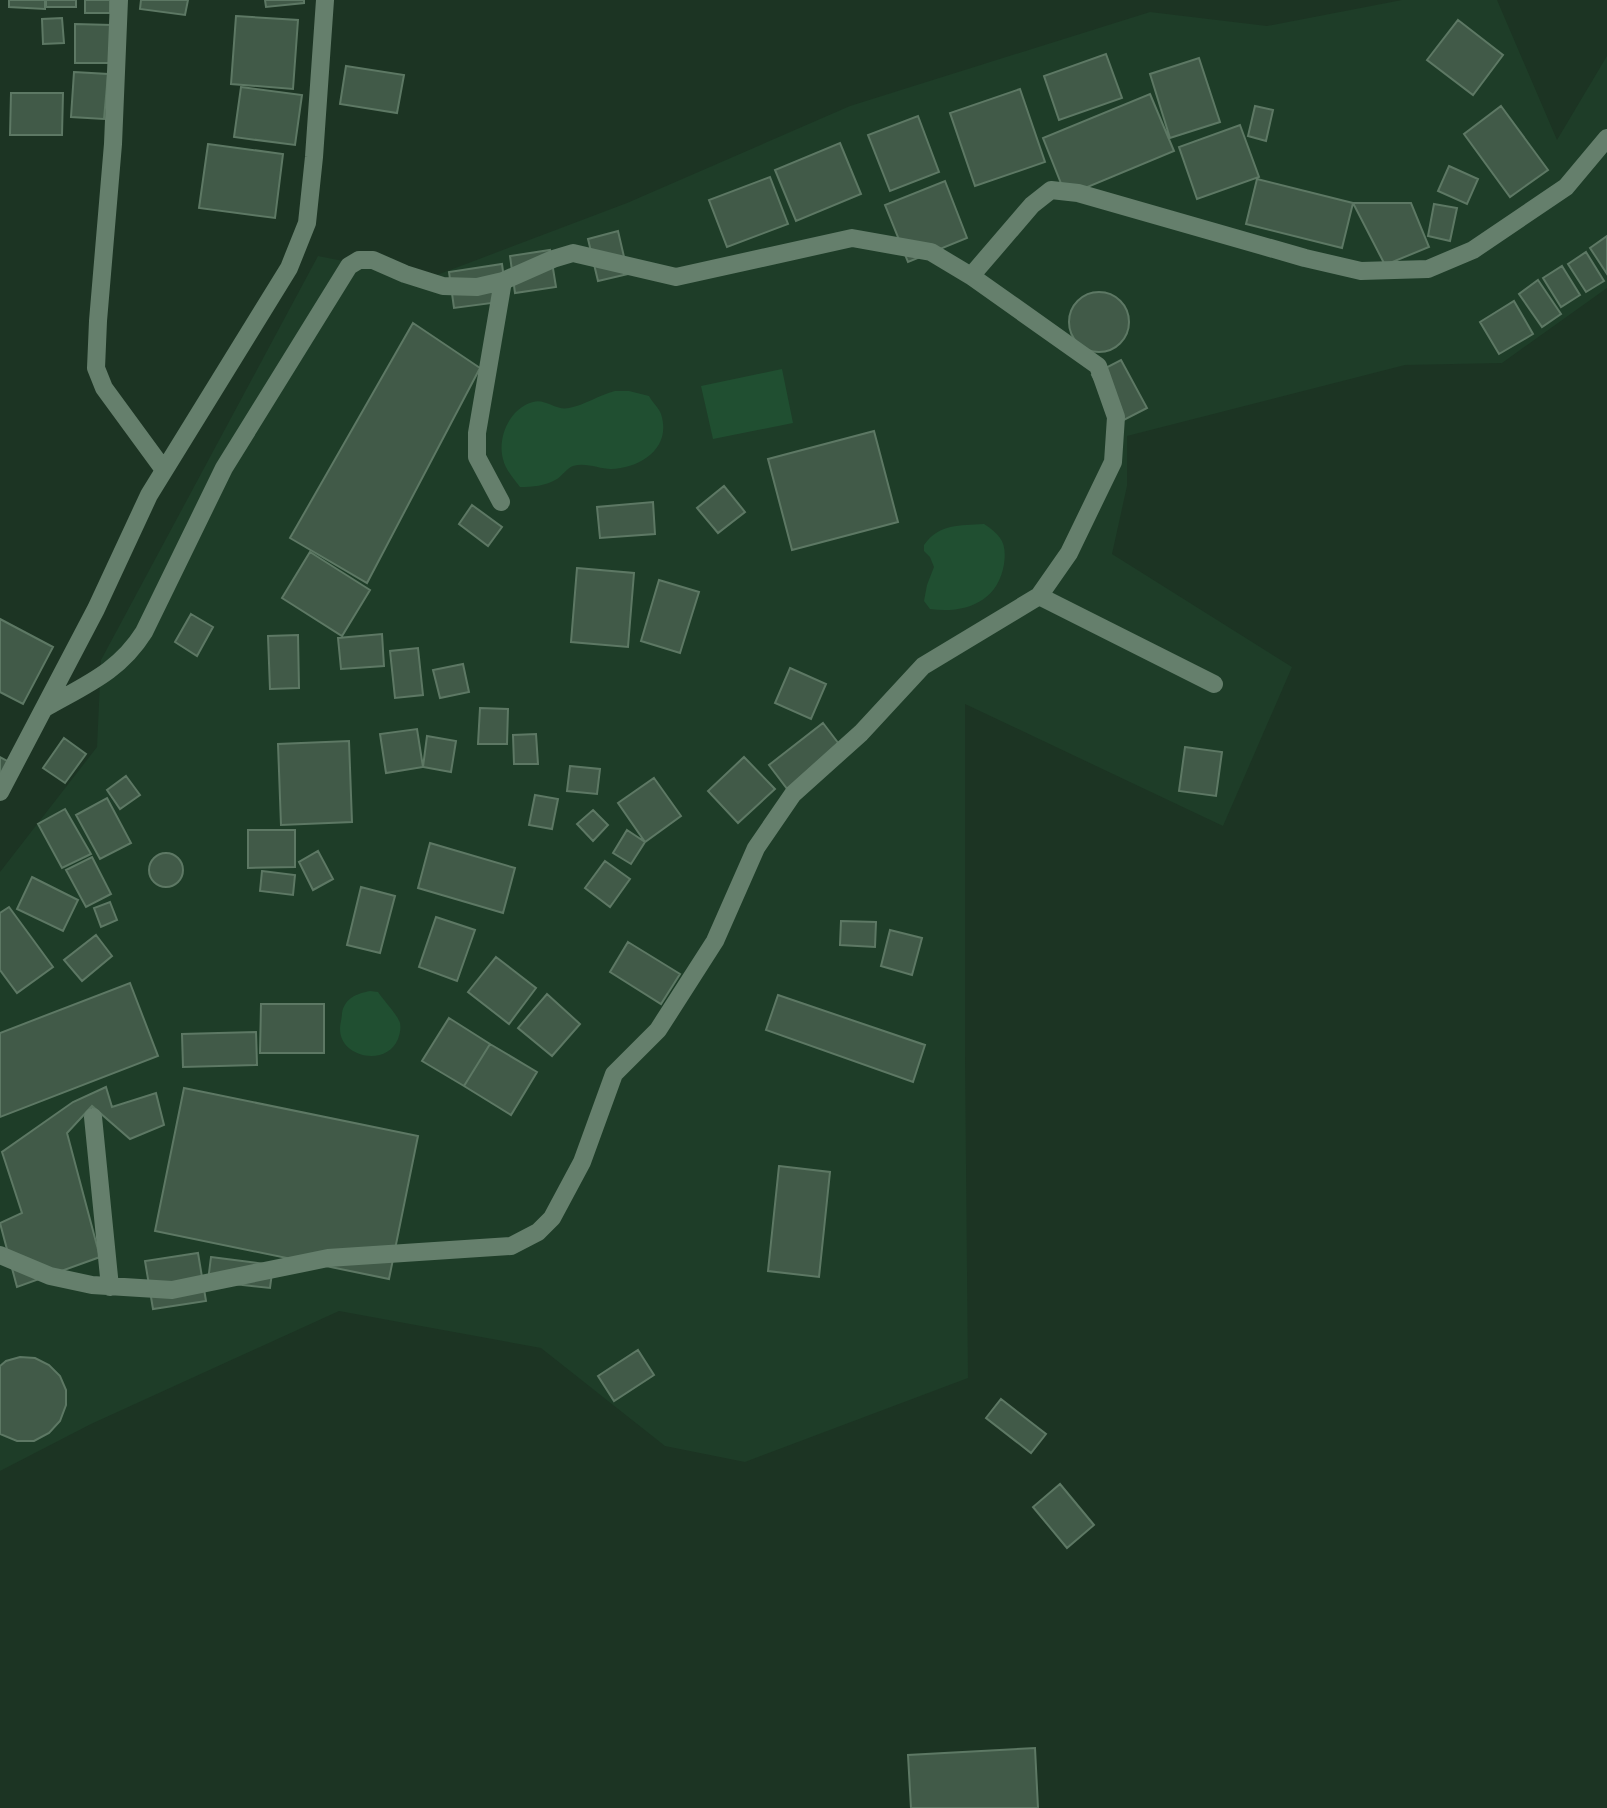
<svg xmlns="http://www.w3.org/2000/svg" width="1607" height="1808" font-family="'IBM Plex Sans',sans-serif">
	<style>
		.built { fill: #1e3d28 }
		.water { fill: #204f31 }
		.building { fill: #415a48; stroke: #5d7864; stroke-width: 2 }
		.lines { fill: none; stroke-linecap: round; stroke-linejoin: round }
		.minor { stroke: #657f6c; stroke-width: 18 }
	</style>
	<rect width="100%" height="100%" fill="#1c3423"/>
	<path class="built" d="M 1402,0 L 1497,0 L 1557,140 L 1607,56 L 1607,288 L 1502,363 L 1405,365 L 1127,436 L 1127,486 L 1112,554 L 1292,667 L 1223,826 L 965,704 L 965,1057 L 968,1378 L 745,1462 L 665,1446 L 541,1348 L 339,1311 L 91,1424 L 0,1471 L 0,872 L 97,747 L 101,660 L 318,256 L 429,278 L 627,203 L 850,106 L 1150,12 L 1267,26 Z"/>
	<path class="water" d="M 782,369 L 793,423 L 713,439 L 701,386 Z
		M 615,391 L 629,391 L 649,396 C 652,402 659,408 661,414 C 672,448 641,468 611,469 C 599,469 586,462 573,466 C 567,468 562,476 557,479 C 546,486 532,487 520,487 C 514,479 505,469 503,459 C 497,437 510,408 533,402 C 545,398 556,411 569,408 C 585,405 599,395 615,391 Z
		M 984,524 C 1001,535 1007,543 1004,564 C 998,602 965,614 930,609 L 924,601 L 927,585 L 934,567 L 930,557 L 924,551 L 924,545 C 940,523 959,526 984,524 Z
		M 370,991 L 378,992 C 384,1001 397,1014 400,1023 C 401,1029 400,1033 398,1039 C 387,1067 340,1058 340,1029 C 340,1024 342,1018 342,1013 C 345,998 356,994 370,991 Z"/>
	<path class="building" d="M 9,0 L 45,0 L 45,9 L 9,7 Z
		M 46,0 L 76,0 L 76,7 L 46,7 Z
		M 85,0 L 110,0 L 110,13 L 85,13 Z
		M 141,0 L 188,0 L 185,15 L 140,9 Z
		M 265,0 L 304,0 L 304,3 L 266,7 Z
		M 236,16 L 298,20 L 293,89 L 231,84 Z
		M 62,18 L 64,43 L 43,44 L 42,19 Z
		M 1458,20 L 1503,55 L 1473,95 L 1427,60 Z
		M 75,24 L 111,25 L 110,63 L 75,63 Z
		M 1106,54 L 1122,98 L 1059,120 L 1044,76 Z
		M 1199,58 L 1220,122 L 1170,138 L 1150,74 Z
		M 346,66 L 404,75 L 397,113 L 340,104 Z
		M 74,72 L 108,74 L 104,119 L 71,117 Z
		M 241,87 L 302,95 L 295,145 L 234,137 Z
		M 1020,89 L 1045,162 L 975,186 L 950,113 Z
		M 11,93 L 63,93 L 62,135 L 10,135 Z
		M 1150,94 L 1174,151 L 1066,196 L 1043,138 Z
		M 1255,106 L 1273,110 L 1266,141 L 1248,136 Z
		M 1501,106 L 1548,170 L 1510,197 L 1464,134 Z
		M 918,116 L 939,172 L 890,191 L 868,135 Z
		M 1240,125 L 1259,177 L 1197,199 L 1179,147 Z
		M 840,143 L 861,194 L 796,221 L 775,170 Z
		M 208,144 L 283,154 L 275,218 L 199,208 Z
		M 1449,166 L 1478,179 L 1467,204 L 1438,191 Z
		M 770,177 L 788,224 L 727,247 L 709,200 Z
		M 1257,179 L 1353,203 L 1342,248 L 1246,224 Z
		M 945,181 L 967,238 L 908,262 L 885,205 Z
		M 1353,203 L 1411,203 L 1429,247 L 1385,265 Z
		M 1434,204 L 1457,208 L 1450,241 L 1428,236 Z
		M 618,231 L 628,274 L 598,281 L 588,239 Z
		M 1607,236 L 1607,274 L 1590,248 Z
		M 550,250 L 556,287 L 515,293 L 510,256 Z
		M 1586,252 L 1604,281 L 1586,292 L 1568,264 Z
		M 502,264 L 507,301 L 454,308 L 449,272 Z
		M 1562,266 L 1580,295 L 1561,307 L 1543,278 Z
		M 1538,280 L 1561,314 L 1542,327 L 1519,294 Z
		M1069 322a30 30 0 1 1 60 0a30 30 0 1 1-60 0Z
		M 1514,301 L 1533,334 L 1499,354 L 1480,322 Z
		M 413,323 L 480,368 L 367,583 L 290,538 Z
		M 1121,360 L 1147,408 L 1118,423 L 1092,375 Z
		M 874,431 L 898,522 L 792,550 L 768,459 Z
		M 724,486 L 745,512 L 718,533 L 697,508 Z
		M 653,502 L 655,534 L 600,538 L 597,507 Z
		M 472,505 L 502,527 L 488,546 L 459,524 Z
		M 310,552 L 370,590 L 342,636 L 282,598 Z
		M 577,568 L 634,573 L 628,647 L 571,642 Z
		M 659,580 L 699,592 L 680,653 L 641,641 Z
		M 191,614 L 213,627 L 197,656 L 175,642 Z
		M 0,619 L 53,647 L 23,704 L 0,692 Z
		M 382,634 L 384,666 L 341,669 L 338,638 Z
		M 298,635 L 299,688 L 270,689 L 268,636 Z
		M 418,648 L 423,695 L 395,698 L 390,651 Z
		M 463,664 L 469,692 L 440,698 L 433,670 Z
		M 790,668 L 826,684 L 811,719 L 775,703 Z
		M 480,708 L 508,709 L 507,744 L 478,744 Z
		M 823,723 L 842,748 L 788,790 L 769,765 Z
		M 417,729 L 423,767 L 386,773 L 380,734 Z
		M 536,734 L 538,764 L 514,764 L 513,735 Z
		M 427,736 L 456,741 L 451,772 L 423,767 Z
		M 64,738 L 86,754 L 65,783 L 43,768 Z
		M 349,741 L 352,822 L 281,825 L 278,744 Z
		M 1185,747 L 1222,752 L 1216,796 L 1179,791 Z
		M 0,757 L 9,762 L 0,781 Z
		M 744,757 L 775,789 L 738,823 L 708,791 Z
		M 570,766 L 600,769 L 597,794 L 567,791 Z
		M 126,776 L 140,795 L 120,809 L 107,790 Z
		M 654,778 L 681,816 L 645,842 L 618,803 Z
		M 535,795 L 558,799 L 552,829 L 529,825 Z
		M 107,798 L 131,843 L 100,859 L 76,815 Z
		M 65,809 L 91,854 L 62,868 L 38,824 Z
		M 593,810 L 608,825 L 593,841 L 577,824 Z
		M 248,830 L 295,830 L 295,867 L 248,868 Z
		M 627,830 L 645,842 L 631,864 L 613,853 Z
		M 430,843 L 515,868 L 503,913 L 418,888 Z
		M 318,851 L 333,879 L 313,890 L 299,862 Z
		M149 870a17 17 0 1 1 34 0a17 17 0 1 1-34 0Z
		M 92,857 L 111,894 L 86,907 L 66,870 Z
		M 605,861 L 630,879 L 610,907 L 585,888 Z
		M 262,871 L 295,875 L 293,895 L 260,891 Z
		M 32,877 L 78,900 L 63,931 L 17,909 Z
		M 361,887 L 395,896 L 380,953 L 347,945 Z
		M 110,902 L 117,920 L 101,927 L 94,908 Z
		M 9,907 L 53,967 L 17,993 L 0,970 L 0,913 Z
		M 436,917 L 475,930 L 457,981 L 419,967 Z
		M 841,921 L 876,922 L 875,947 L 840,945 Z
		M 890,930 L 922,938 L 912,975 L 881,966 Z
		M 96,935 L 112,956 L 82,981 L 64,960 Z
		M 628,942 L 680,974 L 661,1004 L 610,972 Z
		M 496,957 L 536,988 L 509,1024 L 468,992 Z
		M 130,983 L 158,1056 L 0,1117 L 0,1033 Z
		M 547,994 L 580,1024 L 552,1056 L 518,1028 Z
		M 778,995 L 925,1045 L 913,1082 L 766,1030 Z
		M 261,1004 L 324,1004 L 324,1053 L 260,1053 Z
		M 449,1018 L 490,1044 L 464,1086 L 422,1061 Z
		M 256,1032 L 257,1065 L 183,1067 L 182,1034 Z
		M 490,1044 L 537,1072 L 511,1115 L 464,1086 Z
		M 106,1087 L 112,1107 L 156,1093 L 164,1125 L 130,1139 L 92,1106 L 67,1133 L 100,1257 L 17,1287 L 0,1223 L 22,1213 L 2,1152 L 73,1102 Z
		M 184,1088 L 418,1136 L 389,1279 L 155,1231 Z
		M 779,1166 L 830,1172 L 819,1277 L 768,1271 Z
		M 198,1253 L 206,1301 L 153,1309 L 145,1261 Z
		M 211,1257 L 273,1265 L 270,1288 L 208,1281 Z
		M 638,1350 L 654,1375 L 614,1401 L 598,1376 Z
		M 20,1357 L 35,1358 L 49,1365 L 60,1376 L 66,1390 L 66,1405 L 60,1421 L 49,1433 L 34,1441 L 17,1441 L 0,1434 L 0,1366 L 6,1361 Z
		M 1001,1399 L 1046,1434 L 1031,1453 L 986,1418 Z
		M 1060,1484 L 1094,1525 L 1067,1548 L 1033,1507 Z
		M 1035,1748 L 1038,1808 L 911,1808 L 908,1755 Z"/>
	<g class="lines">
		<path class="minor" d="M 119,0 L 113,144 L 98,321 L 96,368 L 104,388 L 164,470
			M 971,276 L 1032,205 L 1051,190 L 1078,193 L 1305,258 L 1361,271 L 1428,269 L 1473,250 L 1566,187 L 1607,138
			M 501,502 L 477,457 L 477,433 L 503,281
			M 1039,596 L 1214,684
			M 0,792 L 96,609 L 149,495 L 289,268 L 307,223 L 314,157 L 325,0
			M 93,1117 L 110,1287
			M 0,1255 L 50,1276 L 92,1285 L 172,1290 L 328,1258 L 511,1246 L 538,1232 L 552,1218 L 582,1162 L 614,1074 L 658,1030 L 715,941 L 756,848 L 793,794 L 861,733 L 923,666 L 1039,596 L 1069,553 L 1113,462 L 1116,417 L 1098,366 L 971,276 L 931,252 L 852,238 L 676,277 L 573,253 L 553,259 L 503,281 L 477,287 L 443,286 L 405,274 L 373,260 L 359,260 L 349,266 L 224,468 L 144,632 C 119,672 85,685 45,708"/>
	</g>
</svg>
